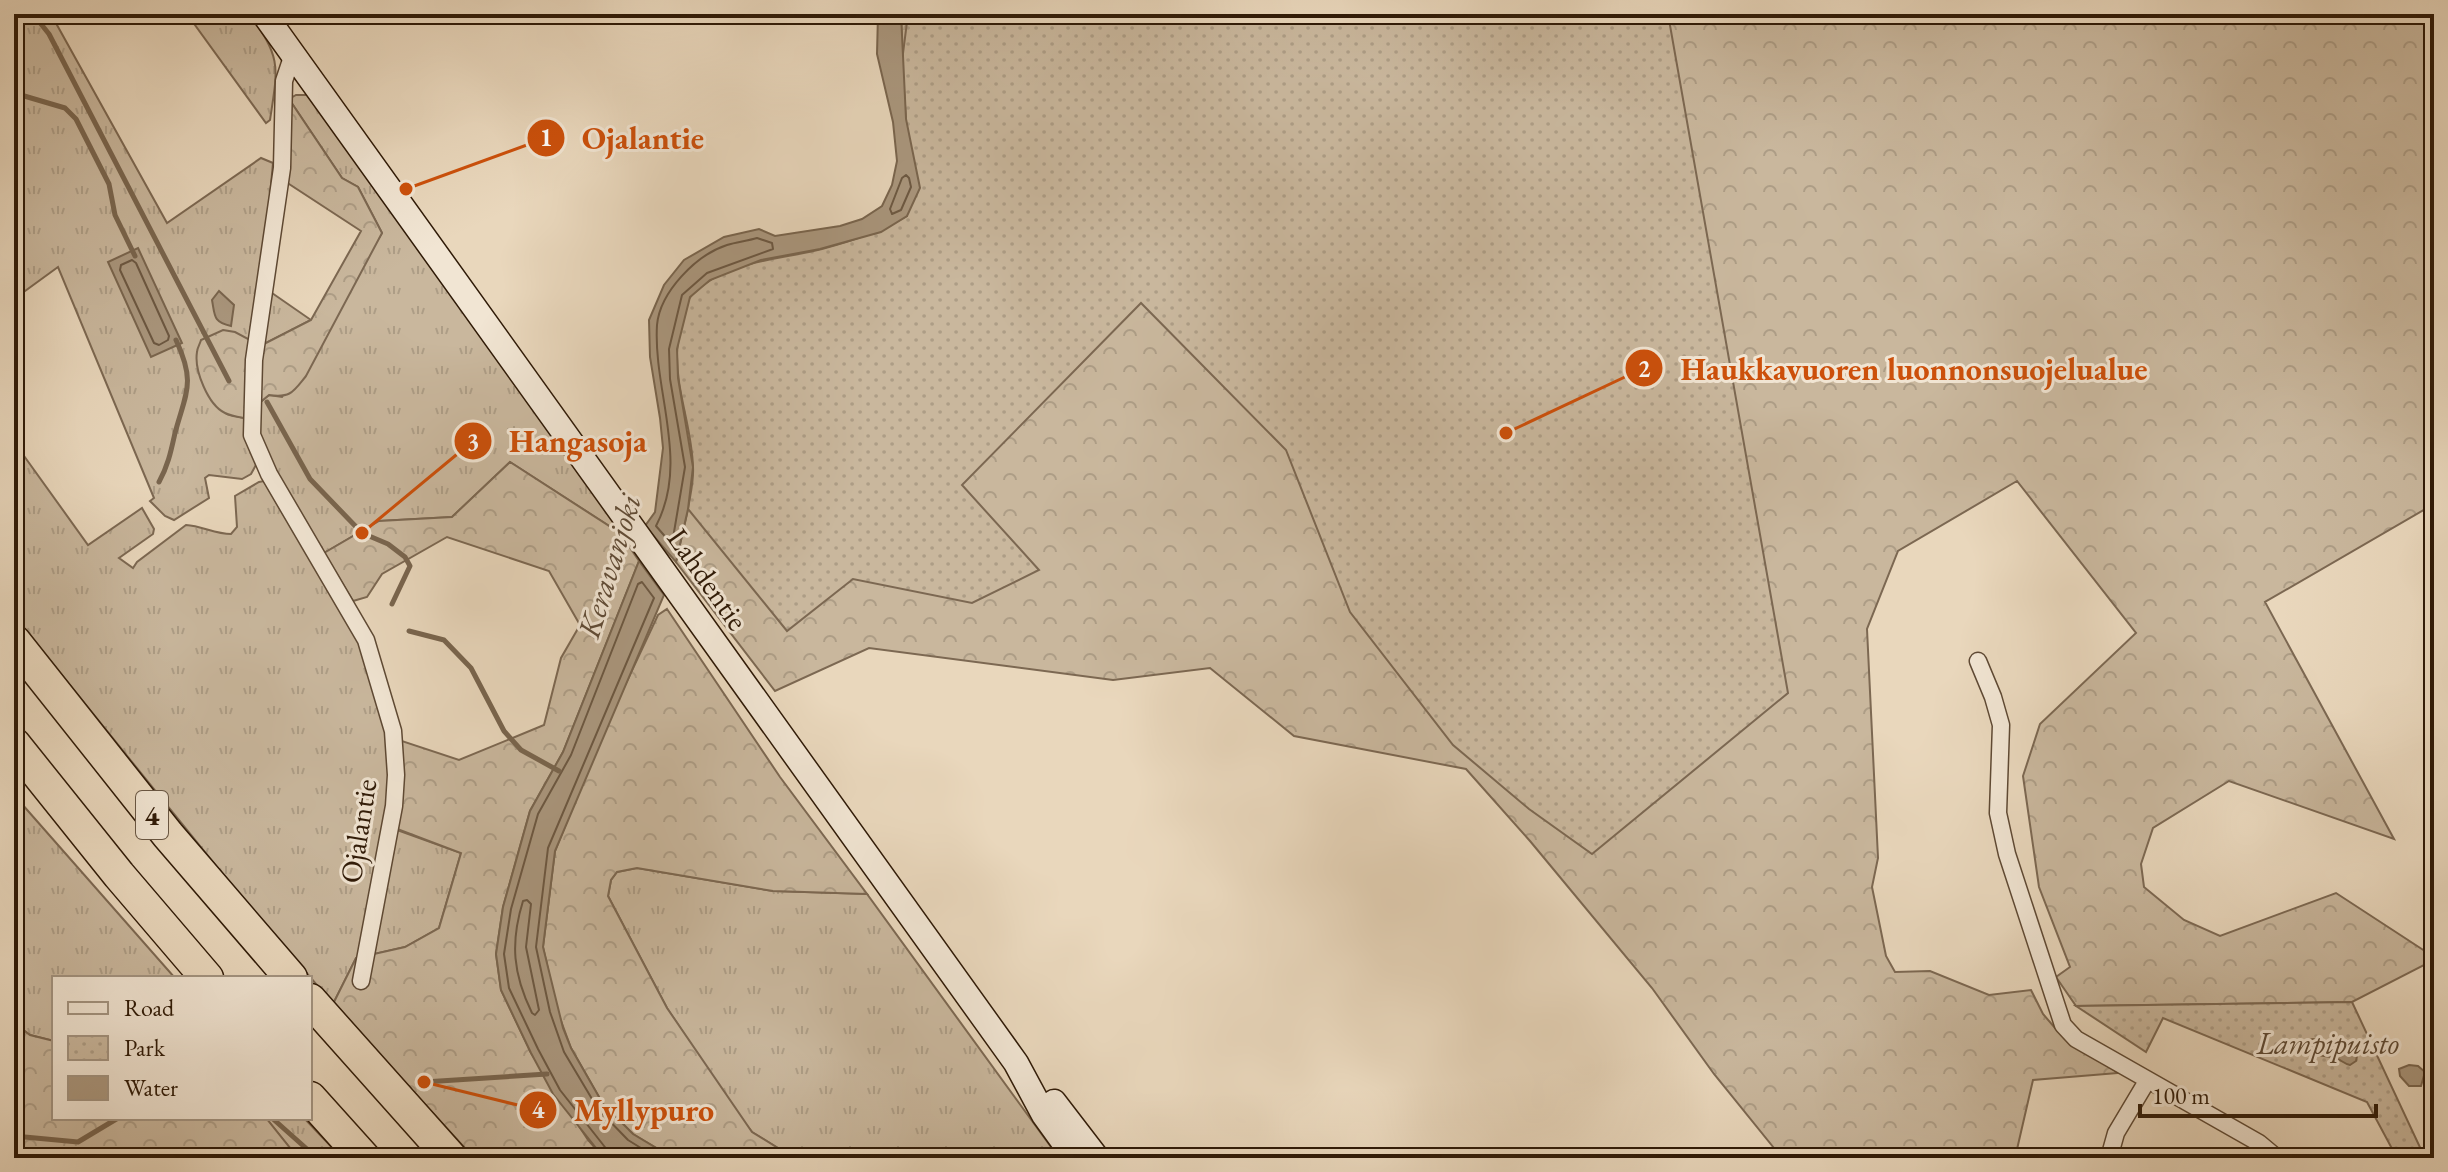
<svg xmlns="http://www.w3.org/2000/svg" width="2448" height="1172" font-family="'EB Garamond',serif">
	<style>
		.grass { fill: url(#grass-tufts); stroke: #7c6852; stroke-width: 2 }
		.forest { fill: url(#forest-crowns); stroke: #7c6852; stroke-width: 2 }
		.park { fill: url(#park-dots); stroke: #7c6852; stroke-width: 2 }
		.water { fill: #aa977e; stroke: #79654e; stroke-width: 2 }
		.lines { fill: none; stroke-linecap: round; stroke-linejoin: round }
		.shore { stroke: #6c5842; stroke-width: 2 }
		.stream { stroke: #79654e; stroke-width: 5 }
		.street-casing { stroke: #5e4934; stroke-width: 19 }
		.secondary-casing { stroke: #2f1a07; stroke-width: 27 }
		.highway-casing { stroke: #2f1a07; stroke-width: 35 }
		.street { stroke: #f1e5d3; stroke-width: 16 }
		.secondary { stroke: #f1e5d3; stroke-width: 24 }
		.highway { stroke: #e9d7bc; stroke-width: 32 }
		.labels { text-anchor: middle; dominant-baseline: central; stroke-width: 6; stroke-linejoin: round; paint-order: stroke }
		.shield { fill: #f1e5d3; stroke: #695744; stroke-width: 2 }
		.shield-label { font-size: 28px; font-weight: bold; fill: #2f1a07 }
		.street-label { font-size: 30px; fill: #2f1a07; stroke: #f1e5d3 }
		.park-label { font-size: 30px; font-style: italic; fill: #5d4934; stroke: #f1e5d3 }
		.water-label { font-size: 32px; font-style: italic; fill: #604c37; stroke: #f1e5d3 }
		.leader { fill: none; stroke: #cc500b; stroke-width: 3 }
		.callout-dot { fill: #cc500b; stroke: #f1e5d3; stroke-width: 3 }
		.mark-label { font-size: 24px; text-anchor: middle; font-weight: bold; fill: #fff }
		.callout-label { font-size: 32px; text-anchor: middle; font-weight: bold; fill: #cc500b; stroke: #f1e5d3; stroke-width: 6; stroke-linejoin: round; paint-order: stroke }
	</style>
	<defs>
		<pattern id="grass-tufts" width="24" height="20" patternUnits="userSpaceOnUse" patternTransform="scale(2)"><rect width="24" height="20" fill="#c9b79d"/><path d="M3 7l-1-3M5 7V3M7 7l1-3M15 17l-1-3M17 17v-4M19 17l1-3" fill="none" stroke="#ad9d86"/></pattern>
		<pattern id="forest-crowns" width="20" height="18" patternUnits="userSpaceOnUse" patternTransform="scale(2)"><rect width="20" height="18" fill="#c9b79d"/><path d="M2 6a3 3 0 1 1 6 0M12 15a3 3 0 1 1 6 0" fill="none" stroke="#ad9d86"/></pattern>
		<pattern id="park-dots" width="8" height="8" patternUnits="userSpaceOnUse" patternTransform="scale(2)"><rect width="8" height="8" fill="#c9b79d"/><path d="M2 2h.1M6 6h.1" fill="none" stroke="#ad9d86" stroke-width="1.8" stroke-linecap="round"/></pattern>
	</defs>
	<rect width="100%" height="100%" fill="#e9d7bc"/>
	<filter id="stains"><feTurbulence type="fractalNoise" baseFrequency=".0025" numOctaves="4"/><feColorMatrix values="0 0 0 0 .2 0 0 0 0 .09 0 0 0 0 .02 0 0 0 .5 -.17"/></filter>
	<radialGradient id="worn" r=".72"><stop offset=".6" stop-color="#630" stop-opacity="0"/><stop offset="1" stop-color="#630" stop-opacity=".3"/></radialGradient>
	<path class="grass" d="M 14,14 L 55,14 L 52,16 L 167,223 L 261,158 L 273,163 L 264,259 L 252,341 L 227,414 L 244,418 L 251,453 L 257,463 L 251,474 L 242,479 L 209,475 L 205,478 L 209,498 L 174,520 L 165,516 L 150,501 L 154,498 L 58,267 L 14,299 Z
		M 187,14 L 249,14 C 282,58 278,67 270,120 L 266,123 Z
		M 296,95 L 307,95 L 312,99 L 622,531 L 620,533 L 510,462 L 452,517 L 379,521 L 324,553 L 274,470 L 257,434 L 258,404 L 269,395 L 282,397 L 382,233 L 358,187 L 342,178 L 289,99 Z
		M 272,293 L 311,320 L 260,346 Z
		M 14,442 L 88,545 L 142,508 L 154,529 L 153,534 L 119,558 L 133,568 L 137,562 L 186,525 C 202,526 215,534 231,534 L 237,527 L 235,496 L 259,482 L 264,481 L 357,638 L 370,671 L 388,739 L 397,830 L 461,853 L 439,928 L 405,947 L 356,958 L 333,1004 L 225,877 L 14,616 L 14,570 L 19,565 L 18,542 L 14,531 Z
		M 14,795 L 175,978 L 54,978 L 54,1041 L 30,1035 L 14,1023 Z
		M 637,868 L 773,891 L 867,894 L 1059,1158 L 794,1158 L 752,1132 L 737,1114 L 667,1008 L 608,896 L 611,880 L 617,872 Z
		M 266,1118 L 304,1118 L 342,1158 L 298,1158 Z"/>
	<path class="forest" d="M 901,14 L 2434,14 L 2434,504 L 2265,602 L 2394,839 L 2229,781 L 2153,828 L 2141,864 L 2144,887 L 2184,920 L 2220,936 L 2336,893 L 2434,957 L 2434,960 L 2352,1002 L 2076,1006 L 2056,977 L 2070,967 L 2039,887 L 2023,776 L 2040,724 L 2136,633 L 2017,481 L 1898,551 L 1867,629 L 1878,858 L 1872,887 L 1886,956 L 1895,972 L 1930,971 L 1989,995 L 2031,990 L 2043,1014 L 2055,1028 L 2118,1073 L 2033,1080 L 2015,1158 L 1782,1158 L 1714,1074 L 1652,988 L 1530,841 L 1466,769 L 1294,736 L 1210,668 L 1113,680 L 869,648 L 775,691 L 676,562 L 688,509 L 693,467 L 907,216 Z
		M 289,99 L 342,178 L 358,187 L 382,233 L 306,376 C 293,392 291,398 269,395 L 258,404 L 260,346 L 311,320 L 361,231 L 286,182 Z
		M 223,330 L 235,332 L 252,341 L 244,418 C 238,417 231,416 225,413 C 208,405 194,370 197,352 C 197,348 200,344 201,340 Z
		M 510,462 L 620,533 L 639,561 L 563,752 L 530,811 L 503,907 L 496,954 L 501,990 L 531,1053 L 588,1140 L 604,1158 L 474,1158 L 333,1004 L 356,958 L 405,947 L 439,928 L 461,853 L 392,827 L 396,739 L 459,760 L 544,725 L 561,658 L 580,625 L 549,571 L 447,537 L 382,574 L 367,597 L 353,601 L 324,553 L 379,521 L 452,517 Z
		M 667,609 L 780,777 L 867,894 L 773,891 L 637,868 L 617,872 L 611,880 L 608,896 L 667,1008 L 752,1132 L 794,1158 L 673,1158 L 633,1134 L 603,1104 L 571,1048 L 557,1010 L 543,947 L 555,851 L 605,728 L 658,615 Z
		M 14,1023 L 30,1035 L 54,1041 L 54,1118 L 266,1118 L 298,1158 L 14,1158 Z"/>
	<path class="park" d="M 908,14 L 1668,14 L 1788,693 L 1592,854 L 1529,809 L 1453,745 L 1350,612 L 1286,450 L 1141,303 L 962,485 L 1039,570 L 972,603 L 853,579 L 787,631 L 688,509 C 690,496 694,481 693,467 C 692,428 676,391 677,353 C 678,337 681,306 692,295 C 725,260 780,260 822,249 C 853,241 880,232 907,216 L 906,119 L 902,61 Z
		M 2352,1002 L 2425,1158 L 2397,1158 L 2367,1102 L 2163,1018 L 2146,1052 L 2076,1006 Z"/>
	<path class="water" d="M 878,14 L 901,14 L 906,119 L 920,188 L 907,216 L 881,232 L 820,249 L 761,260 L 710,280 L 690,297 L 677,349 L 678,378 L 693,467 L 688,509 L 676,562 L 645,526 L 655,512 L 663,448 L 660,418 L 650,357 L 649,320 L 664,285 L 684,260 L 724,237 L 759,229 L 775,236 L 840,226 L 862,219 L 882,206 L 892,185 L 897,161 L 893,122 L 877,54 Z
		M 138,248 L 182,343 L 151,357 L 108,262 Z
		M 219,291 L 234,305 L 231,326 C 213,322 215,316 212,300 Z
		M 639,561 L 664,595 L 555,851 L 543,947 L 563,1028 L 571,1048 L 603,1104 L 633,1134 L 673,1158 L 604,1158 L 553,1094 L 531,1053 L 501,990 L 496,954 L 503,907 L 530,811 L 563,752 Z
		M 2313,1039 L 2354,1053 L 2357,1056 L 2356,1061 L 2350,1065 C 2345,1064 2342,1061 2338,1059 C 2319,1052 2317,1063 2307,1040 Z
		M 2409,1065 L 2418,1066 L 2425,1072 L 2421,1086 L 2409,1086 L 2400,1076 L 2399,1069 Z"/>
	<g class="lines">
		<path class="shore" d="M 906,175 L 909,178 L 911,187 L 901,210 L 892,214 L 890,209 L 902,178 Z
			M 757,238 L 772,243 L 773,249 L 707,273 L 682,295 L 669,349 L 670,379 L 685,467 L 673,538 L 669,541 L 656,526 C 690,461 653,392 657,325 C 660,292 696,255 727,245 C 737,242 747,241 757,238 Z
			M 132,260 L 136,263 L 169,336 L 168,340 L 159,345 L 154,343 L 120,270 L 121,265 Z
			M 527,900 L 531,904 L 526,947 L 539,1010 L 535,1015 L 532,1013 C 513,974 510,943 523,901 Z
			M 609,1158 L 608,1151 L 560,1090 L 538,1049 L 509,988 L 504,954 L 511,909 L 538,814 L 571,755 L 638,584 L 642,582 L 654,598 L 548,848 L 536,947 L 550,1012 L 564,1052 L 598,1109 L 628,1140 L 657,1158"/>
		<path class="stream" d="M 33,14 L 49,34 L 229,381
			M 14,93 L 65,108 L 76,119 L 109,184 L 115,215 L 135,256
			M 267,402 L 310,479 L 362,533 L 388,544 L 405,557 L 410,566 L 392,604
			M 159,482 C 168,466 171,451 175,433 C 186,392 196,383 176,340
			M 409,631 L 444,640 L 471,668 L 504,731 L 521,750 L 559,771
			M 424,1082 L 547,1074
			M 272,1118 L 317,1158
			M 14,1136 L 78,1142 L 118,1118"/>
		<g class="street-casing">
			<path id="street" d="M 293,54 L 284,81 L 282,168 L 254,360 L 252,435 L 269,474 L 366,640 L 393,731 L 396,775 L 394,806 L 361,981
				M 1978,661 L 1993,697 L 2001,725 L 1998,813 L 2007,854 L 2063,1025 L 2076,1039 L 2259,1143 L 2277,1158
				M 2109,1158 L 2116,1133 L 2147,1081"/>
		</g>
		<g class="secondary-casing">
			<path id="secondary" d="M 264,14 L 1016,1063 L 1044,1115 L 1075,1158
				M 1054,1102 L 1097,1158"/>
		</g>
		<g class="highway-casing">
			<path id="highway" d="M 14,641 L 168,835 L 291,978
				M 14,744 L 119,875 L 207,978
				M 310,1000 L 451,1158
				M 310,1098 L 364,1158"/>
		</g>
		<use href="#street" class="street"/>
		<use href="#secondary" class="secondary"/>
		<use href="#highway" class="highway"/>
	</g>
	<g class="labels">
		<rect class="shield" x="136" y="791" width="32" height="48" rx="6"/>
		<g class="shield-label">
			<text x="152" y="815">4</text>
		</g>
		<g class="street-label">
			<text transform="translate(708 579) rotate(55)">Lahdentie</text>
			<text transform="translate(358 831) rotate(-81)">Ojalantie</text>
		</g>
		<g class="park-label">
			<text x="2328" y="1043">Lampipuisto</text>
		</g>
		<g class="water-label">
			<text transform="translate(609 566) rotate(-73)">Keravanjoki</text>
		</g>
	</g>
	<path class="leader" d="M406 189L546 138M1506 433L1644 368M362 533L473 441M424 1082L538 1110"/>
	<g class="callout-dot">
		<circle cx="406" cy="189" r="8"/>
		<circle cx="1506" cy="433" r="8"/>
		<circle cx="362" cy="533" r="8"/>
		<circle cx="424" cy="1082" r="8"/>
		<circle cx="546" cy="138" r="20"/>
		<circle cx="1644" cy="368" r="20"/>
		<circle cx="473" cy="441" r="20"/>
		<circle cx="538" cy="1110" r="20"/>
	</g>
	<g class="mark-label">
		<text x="546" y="146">1</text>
		<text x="1644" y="377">2</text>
		<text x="473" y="450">3</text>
		<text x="538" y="1118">4</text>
	</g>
	<g class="callout-label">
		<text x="643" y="149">Ojalantie</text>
		<text x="1914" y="380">Haukkavuoren luonnonsuojelualue</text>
		<text x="578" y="452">Hangasoja</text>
		<text x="644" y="1121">Myllypuro</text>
	</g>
	<rect width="2448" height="1172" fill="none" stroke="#e9d7bc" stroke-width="48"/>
	<rect x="16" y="16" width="2416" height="1140" fill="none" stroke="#2f1a07" stroke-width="4"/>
	<rect x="24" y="24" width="2400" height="1124" fill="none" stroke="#2f1a07" stroke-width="2"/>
	<rect x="52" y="976" width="260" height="144" fill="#f1e5d3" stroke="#a39481" stroke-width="2"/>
	<rect x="68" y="1002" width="40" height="12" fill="#f1e5d3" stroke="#a39481" stroke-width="2"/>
	<text x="124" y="1016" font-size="24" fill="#2f1a07">Road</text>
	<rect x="68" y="1036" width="40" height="24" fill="url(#park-dots)" stroke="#a39481" stroke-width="2"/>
	<text x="124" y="1056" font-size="24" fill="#2f1a07">Park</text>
	<rect x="68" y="1076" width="40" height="24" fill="#aa977e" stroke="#a39481" stroke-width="2"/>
	<text x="124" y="1096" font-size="24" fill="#2f1a07">Water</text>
	<path d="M2140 1104v12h236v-12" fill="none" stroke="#2f1a07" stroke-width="4"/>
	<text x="2152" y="1104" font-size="24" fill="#2f1a07" stroke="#f1e5d3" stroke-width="6" paint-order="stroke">100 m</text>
	<rect width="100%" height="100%" filter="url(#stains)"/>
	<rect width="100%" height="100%" fill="url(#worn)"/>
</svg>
